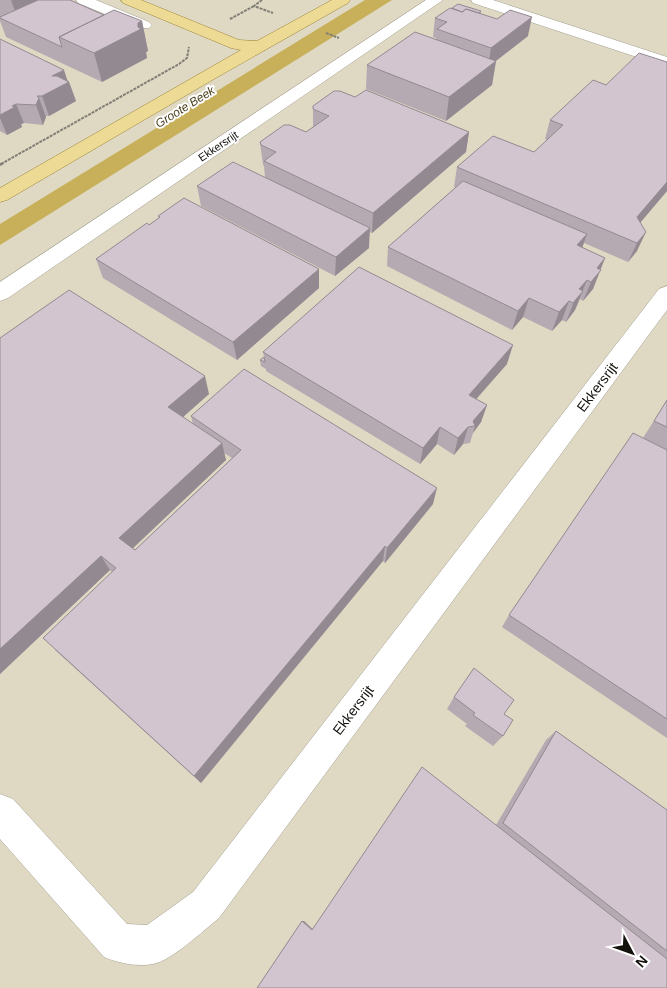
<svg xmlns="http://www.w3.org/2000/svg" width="667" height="988" font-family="Helvetica,sans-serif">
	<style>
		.built { fill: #dfd9c3 }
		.water { fill: #c7b059 }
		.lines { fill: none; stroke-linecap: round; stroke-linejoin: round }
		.minor-casing { stroke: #a4a092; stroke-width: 1 }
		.major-casing { stroke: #998437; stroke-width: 1 }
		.path-far1 { stroke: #817e75; stroke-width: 2; stroke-dasharray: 3 1; stroke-linecap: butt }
		.path { stroke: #817e75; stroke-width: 2.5; stroke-dasharray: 4 2; stroke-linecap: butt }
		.minor { fill: #fff; fill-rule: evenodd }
		.major { fill: #edda95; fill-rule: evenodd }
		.wall { fill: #b5a9b2; fill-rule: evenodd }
		.shaded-wall { fill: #938a91 }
		.building { fill: #d2c5cf; stroke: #938a91 }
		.labels { text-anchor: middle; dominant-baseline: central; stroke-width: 4; stroke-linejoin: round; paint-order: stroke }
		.far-street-label { font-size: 11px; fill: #13120d; stroke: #fff }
		.far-water-label { font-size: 12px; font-style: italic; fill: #4a3f1a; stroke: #fff }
		.street-label { font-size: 14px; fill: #13120d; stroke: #fff }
	</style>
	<rect width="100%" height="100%" fill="#e7e3d5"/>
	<path class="built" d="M 0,0 L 667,0 L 667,988 L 0,988 Z"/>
	<path class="water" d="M 365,0 L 392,0 L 0,245 L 0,224 Z"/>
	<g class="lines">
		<g class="minor-casing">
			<path id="minor" d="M 76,0 L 96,0 L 149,22 L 152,25 L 149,28 L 139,28 L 78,3 Z
				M 426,0 L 443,0 L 8,298 L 0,301 L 0,282 Z
				M 471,0 L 493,0 L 667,57 L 667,67 L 473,3 Z
				M 667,286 L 667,310 L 219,918 C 204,930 171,961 153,964 C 138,967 118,963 104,957 L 0,839 L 0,794 L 13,799 L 127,924 L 147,925 L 193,892 L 659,289 Z"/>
		</g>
		<g class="major-casing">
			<path id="major" d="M 121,0 L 141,0 L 239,40 L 257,41 L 332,0 L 350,0 L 348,3 L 214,79 L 7,200 L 0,202 L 0,188 L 241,50 L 231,48 L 123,3 Z"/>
		</g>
		<path class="path-far1" d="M 262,0 L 254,6 L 273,13
			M 230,19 L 254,6
			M 326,33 L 339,38
			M 1,164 L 179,64 L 187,58 L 189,47"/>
		<path class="path" d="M 0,165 L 3,163"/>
		<use href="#minor" class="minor"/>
		<use href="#major" class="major"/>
	</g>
	<path class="wall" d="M 0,0 L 70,0 L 104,15 L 142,21 L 148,51 L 146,52 L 147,58 L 102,82 L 6,37 L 0,21 Z
		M 481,11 L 481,14 L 528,36 L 496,61 L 492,85 L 446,121 L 366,89 L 367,65 L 436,39 L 436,38 L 433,37 L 435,18 Z
		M 0,39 L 69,82 L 76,101 L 49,116 L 46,116 L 46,117 L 43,125 L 24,123 L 21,124 L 22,127 L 7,135 L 0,131 Z
		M 667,62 L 667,191 L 640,223 L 637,251 L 628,262 L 584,243 L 582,247 L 605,258 L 593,289 L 583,301 L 580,299 L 575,310 L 566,322 L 562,320 L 552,331 L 523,317 L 512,330 L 387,266 L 388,247 L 456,187 L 454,187 L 457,167 L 534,152 L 547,140 L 545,139 L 550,120 L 606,85 Z
		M 355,97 L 469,132 L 466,152 L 372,233 L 369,232 L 369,248 L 335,276 L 201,206 L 197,186 L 265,177 L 264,166 L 263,165 L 260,142 L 306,132 L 313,127 L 313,106 Z
		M 158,216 L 319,288 L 237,360 L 103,278 L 96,259 L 159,218 Z
		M 0,338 L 209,394 L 183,417 L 193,424 L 191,416 L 433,504 L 385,563 L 383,561 L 380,564 L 201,783 L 55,650 L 112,572 L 110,570 L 0,674 ZM 224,453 L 232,458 L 135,550 L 132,548 L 226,460 Z
		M 263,352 L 507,364 L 476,399 L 487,405 L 481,422 L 473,433 L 470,443 L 463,444 L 454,455 L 437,444 L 420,464 L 266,371 L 266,369 L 261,366 L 260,360 L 264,357 Z
		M 667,400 L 667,738 L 502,627 L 509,615 L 643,438 Z
		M 454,697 L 504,714 L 503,736 L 493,746 L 465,726 L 467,724 L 447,709 Z
		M 556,731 L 667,810 L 667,988 L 257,988 L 302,921 L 304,921 L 313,929 L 496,825 L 546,740 Z"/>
	<path class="shaded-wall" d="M 11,0 L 45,0 L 21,28 Z
		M 532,17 L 528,36 L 488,67 L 491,48 Z
		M 142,21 L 148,51 L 146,52 L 147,58 L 102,82 L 94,53 L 138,27 L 138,23 Z
		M 496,61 L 492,85 L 446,121 L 449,97 Z
		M 64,70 L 68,82 L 69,82 L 76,101 L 49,116 L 42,96 L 52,76 Z
		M 39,98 L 46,117 L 43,125 L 36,105 Z
		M 16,104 L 24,123 L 21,124 L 22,127 L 7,135 L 0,118 L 0,115 Z
		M 469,132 L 466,152 L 372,233 L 373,213 Z
		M 667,182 L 667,191 L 628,237 L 637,217 Z
		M 370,228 L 369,248 L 335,276 L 336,257 Z
		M 646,232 L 637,251 L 628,262 L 637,243 Z
		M 587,234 L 580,254 L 577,245 Z
		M 605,258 L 593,289 L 583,301 L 597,268 Z
		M 319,269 L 319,288 L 237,360 L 233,342 Z
		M 587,280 L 575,310 L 566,322 L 579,289 Z
		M 529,298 L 523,317 L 512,330 L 518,311 Z
		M 569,301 L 562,320 L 552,331 L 559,312 Z
		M 513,345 L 507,364 L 464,413 L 469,395 Z
		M 205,376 L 209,394 L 174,425 L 168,407 Z
		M 487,405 L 481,422 L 473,433 L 475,426 L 473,421 Z
		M 440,427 L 437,444 L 420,464 L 423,448 Z
		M 468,427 L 463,444 L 454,455 L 458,438 Z
		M 222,443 L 226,460 L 128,553 L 119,538 Z
		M 437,488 L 433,504 L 385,563 L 387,548 Z
		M 385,546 L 383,561 L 201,783 L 194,776 Z
		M 101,556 L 110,570 L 0,674 L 0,649 Z
		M 302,921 L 304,921 L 313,930 L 312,930 Z"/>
	<path class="building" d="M 38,0 L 70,0 L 104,15 L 59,37 L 62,47 L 0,18 L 0,17 Z
		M 458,4 L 481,11 L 479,13 L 466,9 L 462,12 L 452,8 Z
		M 450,8 L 462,12 L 466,9 L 497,19 L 510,10 L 532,17 L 491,48 L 437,29 L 447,22 L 435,18 Z
		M 114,10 L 142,21 L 138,23 L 138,27 L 141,29 L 94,53 L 59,37 Z
		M 415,32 L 496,61 L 449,97 L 367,65 Z
		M 0,39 L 64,70 L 52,76 L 57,76 L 69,82 L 42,96 L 37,96 L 39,98 L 36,105 L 16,104 L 12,106 L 15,107 L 0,115 Z
		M 639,53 L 667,62 L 667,182 L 637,217 L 646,232 L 637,243 L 457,167 L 493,136 L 534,152 L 563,125 L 550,120 L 593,80 L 606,85 Z
		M 366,90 L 469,132 L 373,213 L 264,161 L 276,152 L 261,145 L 260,142 L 284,125 L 290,125 L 306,132 L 329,116 L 313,109 L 313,106 L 334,91 L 340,91 L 355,97 Z
		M 233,162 L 370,228 L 336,257 L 197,186 Z
		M 463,181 L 587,234 L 577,245 L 605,258 L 597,268 L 601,270 L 591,282 L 587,280 L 579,289 L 583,291 L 573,303 L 569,301 L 559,312 L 529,298 L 518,311 L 388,247 Z
		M 184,198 L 319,269 L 233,342 L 96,259 L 147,223 L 149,225 L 160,217 L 158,216 Z
		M 359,267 L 513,345 L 469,395 L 487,405 L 473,421 L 475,426 L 468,427 L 458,438 L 440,427 L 423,448 L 263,352 Z
		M 69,290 L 205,376 L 168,407 L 222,443 L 119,538 L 135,550 L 241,450 L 191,416 L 244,369 L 437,488 L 387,548 L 385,546 L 382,550 L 194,776 L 43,638 L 116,568 L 101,556 L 0,649 L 0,338 Z
		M 264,357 L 265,362 L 260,360 Z
		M 667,400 L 667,427 L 654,421 Z
		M 633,433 L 667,450 L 667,719 L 509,615 Z
		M 474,668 L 514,700 L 504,714 L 513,720 L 503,736 L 473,715 L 475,713 L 454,697 Z
		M 556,731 L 667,810 L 667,951 L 503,823 Z
		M 422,767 L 667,959 L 667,988 L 257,988 L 302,921 L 312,930 Z"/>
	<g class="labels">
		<g class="far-street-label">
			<text transform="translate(218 146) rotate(-34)">Ekkersrijt</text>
		</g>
		<g class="far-water-label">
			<text transform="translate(185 107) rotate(-32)">Groote Beek</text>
		</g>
		<g class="street-label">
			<text transform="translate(597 387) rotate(-53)">Ekkersrijt</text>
			<text transform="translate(353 710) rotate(-53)">Ekkersrijt</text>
		</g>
	</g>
	<g transform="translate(632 953) rotate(131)" stroke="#ffffff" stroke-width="4" paint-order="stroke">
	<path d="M0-4L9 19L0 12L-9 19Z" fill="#13120d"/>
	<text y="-8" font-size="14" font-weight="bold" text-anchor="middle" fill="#13120d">N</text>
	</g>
</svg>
